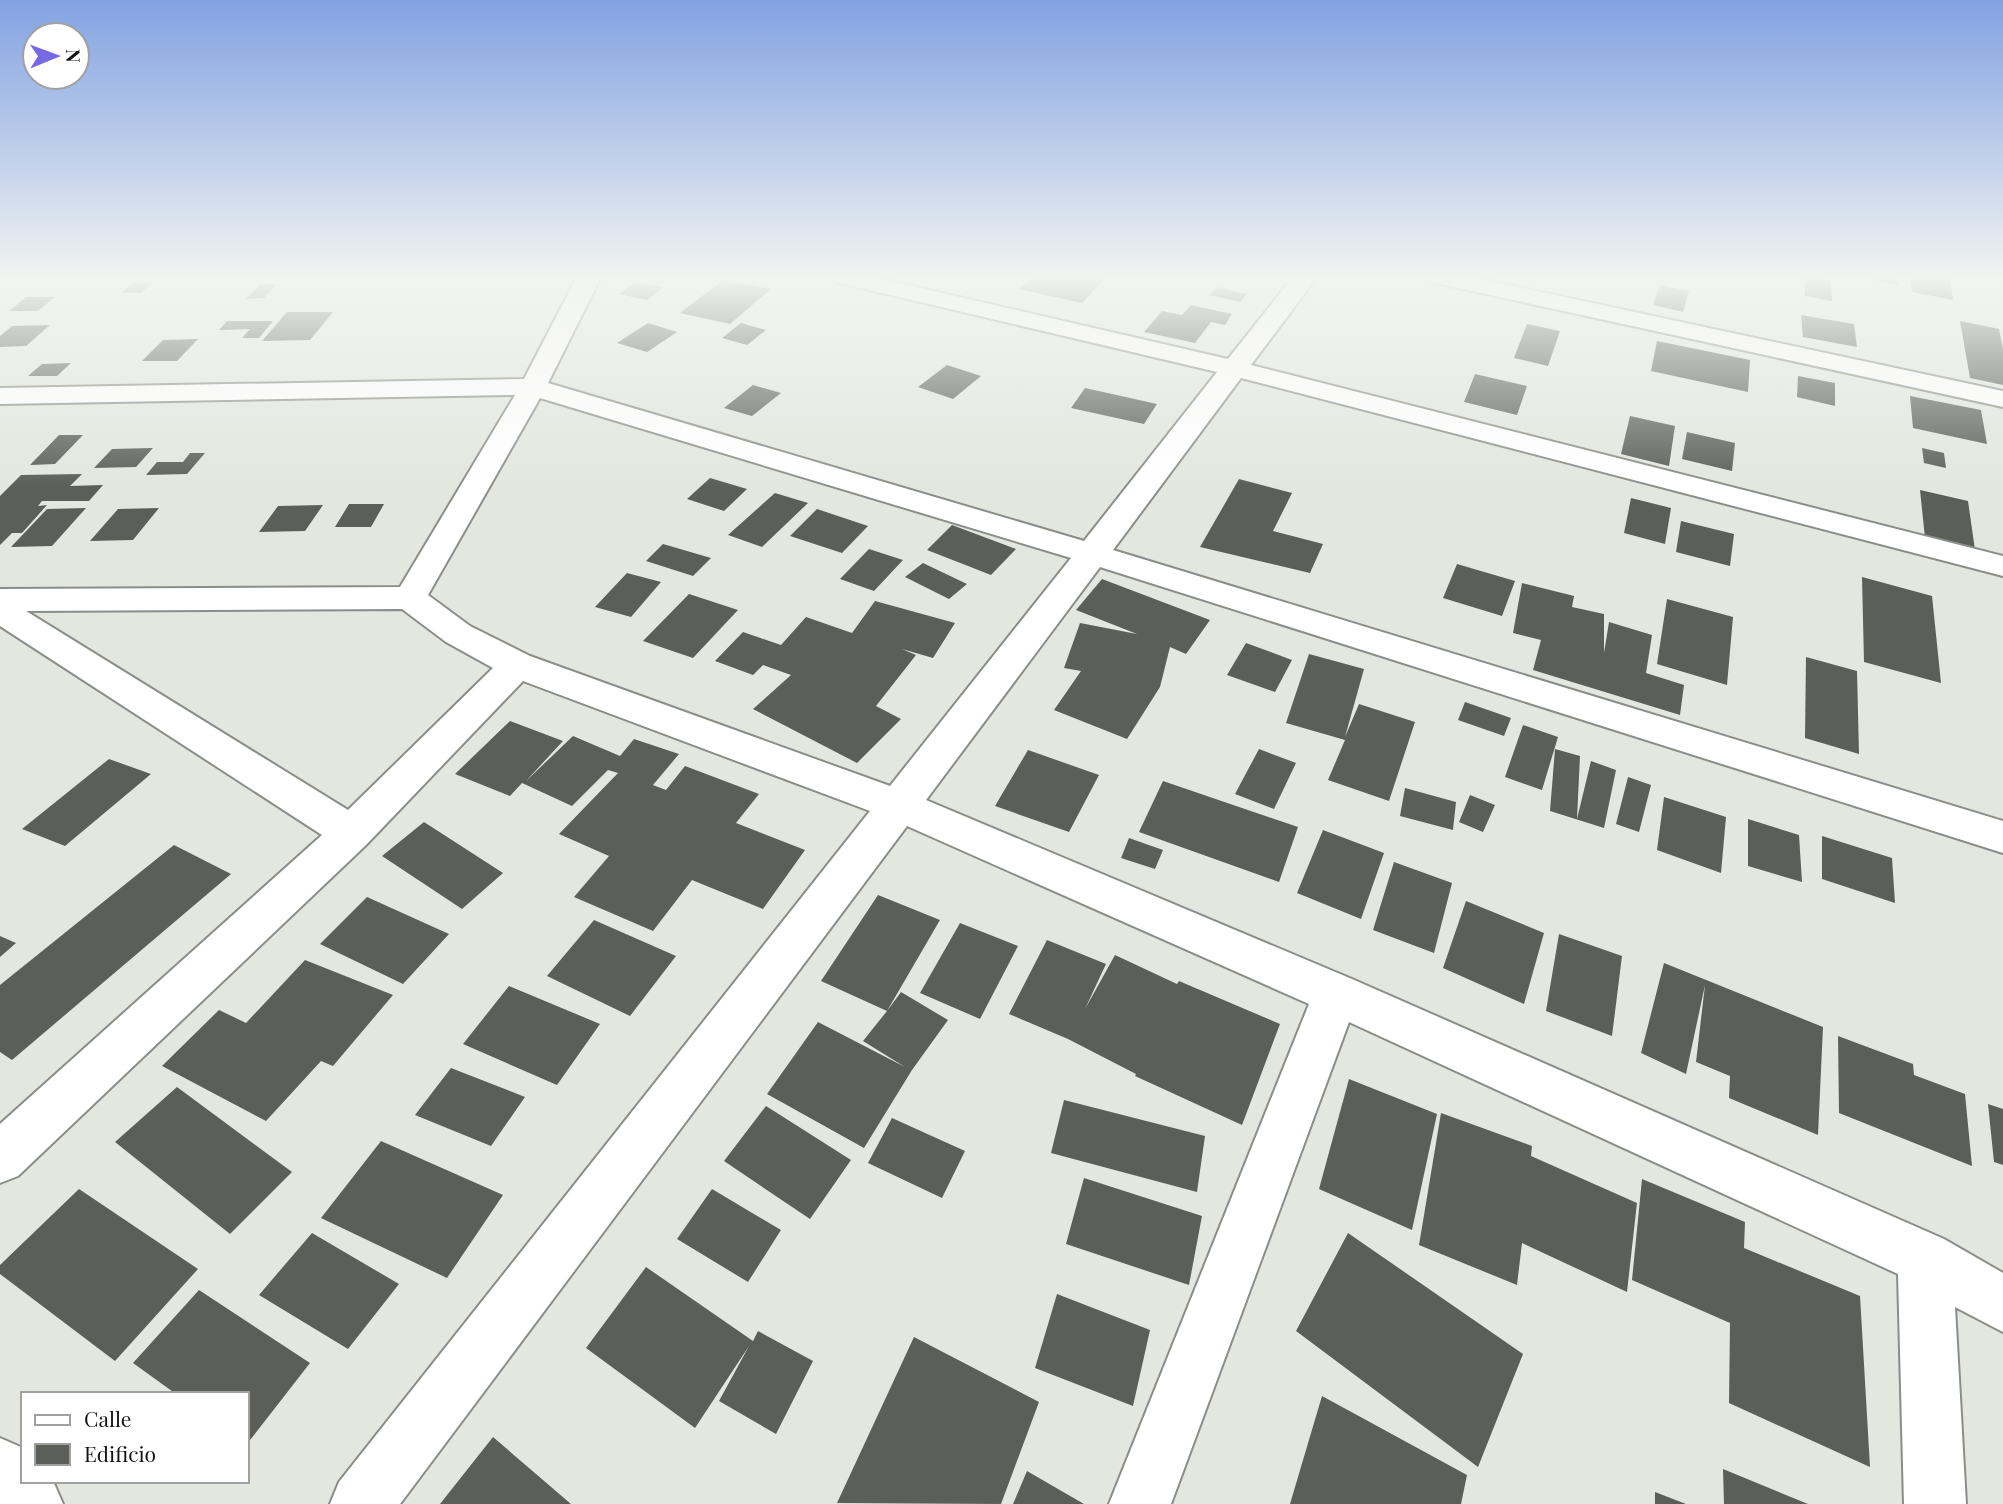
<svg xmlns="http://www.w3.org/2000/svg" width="2003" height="1504" font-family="'Playfair Display',serif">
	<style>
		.building { fill: #5c5f59 }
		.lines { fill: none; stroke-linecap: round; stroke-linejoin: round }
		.minor-casing { stroke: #8b8e88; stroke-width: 4 }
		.minor { fill: #fff; fill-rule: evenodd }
	</style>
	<rect width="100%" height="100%" fill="#e3e7df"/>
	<path class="building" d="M 1032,277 L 1100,277 L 1105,278 L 1082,303 L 1019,289 Z
		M 1805,277 L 1831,281 L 1832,301 L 1805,296 Z
		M 1869,277 L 1897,277 L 1899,285 L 1870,280 Z
		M 1910,277 L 1950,279 L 1953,300 L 1912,292 Z
		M 723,280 L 771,289 L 730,324 L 680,313 Z
		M 154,281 L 141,293 L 121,293 L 134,282 Z
		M 636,282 L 664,287 L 647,300 L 619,294 Z
		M 260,284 L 277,284 L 264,298 L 246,299 Z
		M 1660,285 L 1689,291 L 1683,312 L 1653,305 Z
		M 1216,287 L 1247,294 L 1240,302 L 1209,295 Z
		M 26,297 L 55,297 L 38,311 L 9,311 Z
		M 1191,305 L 1232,314 L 1225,325 L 1211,322 L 1195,343 L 1144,332 L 1162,311 L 1182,315 Z
		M 287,312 L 333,312 L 310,340 L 262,341 Z
		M 1801,315 L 1854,324 L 1857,347 L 1803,337 Z
		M 227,321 L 273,321 L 259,338 L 242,338 L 250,329 L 219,330 Z
		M 1960,321 L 1999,329 L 2003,349 L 2003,385 L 1970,378 Z
		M 648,323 L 677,332 L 647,352 L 617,343 Z
		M 741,323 L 766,330 L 747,345 L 722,338 Z
		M 1527,324 L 1560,331 L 1548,366 L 1514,358 Z
		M 50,325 L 26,346 L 0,347 L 0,336 L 12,326 Z
		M 198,339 L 177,361 L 142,361 L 163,340 Z
		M 1657,341 L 1750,360 L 1748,392 L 1651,371 Z
		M 71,363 L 57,376 L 28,376 L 42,364 Z
		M 947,365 L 981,376 L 953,399 L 918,387 Z
		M 1475,374 L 1527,386 L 1517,415 L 1464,402 Z
		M 1798,376 L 1835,383 L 1835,406 L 1797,397 Z
		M 753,385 L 781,393 L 752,416 L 724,408 Z
		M 1085,388 L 1157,404 L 1144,424 L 1071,408 Z
		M 1910,396 L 1981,410 L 1987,444 L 1913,428 Z
		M 1630,416 L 1675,426 L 1669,466 L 1621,454 Z
		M 1687,432 L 1735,443 L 1732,471 L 1682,459 Z
		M 59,435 L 83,435 L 55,464 L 30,465 Z
		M 153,448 L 136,467 L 94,468 L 112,449 Z
		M 1922,448 L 1944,453 L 1946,468 L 1924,463 Z
		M 190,453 L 205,453 L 187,474 L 146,475 L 157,462 L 183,462 Z
		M 82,474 L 70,486 L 103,485 L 89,501 L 42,501 L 38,506 L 47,505 L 22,533 L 12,533 L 0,545 L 0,496 L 21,475 Z
		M 710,478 L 747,489 L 724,511 L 687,499 Z
		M 1239,479 L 1292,493 L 1273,531 L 1323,544 L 1310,573 L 1200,547 Z
		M 1920,490 L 1968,501 L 1975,550 L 1925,538 Z
		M 775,493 L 808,503 L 762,547 L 728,535 Z
		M 1631,498 L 1671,508 L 1665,544 L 1624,533 Z
		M 349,504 L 384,504 L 371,527 L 335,527 Z
		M 323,505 L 305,531 L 259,532 L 278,506 Z
		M 86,508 L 52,546 L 11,547 L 47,509 Z
		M 159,508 L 133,540 L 90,541 L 118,509 Z
		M 817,509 L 868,526 L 842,553 L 790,536 Z
		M 1681,521 L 1734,534 L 1730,566 L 1676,552 Z
		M 952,525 L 1016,549 L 991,575 L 927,550 Z
		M 663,544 L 711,558 L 693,576 L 646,561 Z
		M 869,549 L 903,560 L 874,591 L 840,579 Z
		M 923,563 L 967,584 L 949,599 L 905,577 Z
		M 1457,564 L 1515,581 L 1502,616 L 1443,598 Z
		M 627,573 L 661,582 L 631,617 L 595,607 Z
		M 1862,577 L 1932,596 L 1941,683 L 1864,662 Z
		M 1102,579 L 1210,620 L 1186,654 L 1170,647 L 1160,687 L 1127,739 L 1054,710 L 1081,671 L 1064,668 L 1080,623 L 1137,634 L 1076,610 Z
		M 1522,583 L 1574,596 L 1572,607 L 1604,614 L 1604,653 L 1609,622 L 1652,635 L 1646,673 L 1684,685 L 1680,715 L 1533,670 L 1541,640 L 1513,633 Z
		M 689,594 L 738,610 L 693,658 L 643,641 Z
		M 1667,599 L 1733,617 L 1727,685 L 1657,664 Z
		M 875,601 L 955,623 L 933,658 L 902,649 L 916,655 L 876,706 L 901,719 L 857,763 L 753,709 L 791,675 L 763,665 L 753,675 L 715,661 L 743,632 L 781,645 L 806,617 L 852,633 Z
		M 1246,643 L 1292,660 L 1275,692 L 1227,675 Z
		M 1309,654 L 1364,669 L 1345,737 L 1359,704 L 1415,722 L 1389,801 L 1328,780 L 1345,740 L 1286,723 Z
		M 1806,657 L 1857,671 L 1859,754 L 1805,738 Z
		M 1465,702 L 1511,718 L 1504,736 L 1458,720 Z
		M 510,721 L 563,741 L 526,781 L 573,736 L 620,756 L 634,739 L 679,754 L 653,785 L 666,790 L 685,766 L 759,794 L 736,823 L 805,850 L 763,909 L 692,880 L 653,931 L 574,897 L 609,856 L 559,834 L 618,773 L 608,770 L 572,806 L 522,783 L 510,796 L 455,774 Z
		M 1523,725 L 1558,737 L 1542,790 L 1505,777 Z
		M 1259,749 L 1296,763 L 1274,809 L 1235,794 Z
		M 1555,749 L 1580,756 L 1577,819 L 1591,761 L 1616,770 L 1604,828 L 1550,811 Z
		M 1028,750 L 1099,775 L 1069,832 L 995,806 Z
		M 109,759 L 151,774 L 65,846 L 22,829 Z
		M 1628,777 L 1651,785 L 1639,832 L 1616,824 Z
		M 1163,781 L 1298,827 L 1279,882 L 1139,832 Z
		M 1405,788 L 1456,802 L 1453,830 L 1400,816 Z
		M 1470,795 L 1495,805 L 1483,832 L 1459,822 Z
		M 1664,797 L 1726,817 L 1721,873 L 1657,850 Z
		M 1748,819 L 1799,835 L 1802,882 L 1748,866 Z
		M 424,822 L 503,873 L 462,909 L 382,856 Z
		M 1323,830 L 1384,853 L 1361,919 L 1297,893 Z
		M 1822,836 L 1892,858 L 1895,903 L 1822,879 Z
		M 1129,838 L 1163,850 L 1155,869 L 1121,858 Z
		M 174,845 L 231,874 L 12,1060 L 0,1052 L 0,985 Z
		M 1394,862 L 1452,883 L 1434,953 L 1373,930 Z
		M 878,895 L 940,920 L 887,1011 L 901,992 L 948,1020 L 912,1070 L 864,1148 L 767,1094 L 818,1022 L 905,1067 L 863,1041 L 887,1011 L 821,981 Z
		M 367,897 L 449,934 L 403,984 L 320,944 Z
		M 1466,901 L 1544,933 L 1524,1004 L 1443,968 Z
		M 594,920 L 676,956 L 630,1016 L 547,976 Z
		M 960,923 L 1018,946 L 980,1019 L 920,993 Z
		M 1559,934 L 1622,956 L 1612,1036 L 1546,1011 Z
		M 0,936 L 16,943 L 0,957 Z
		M 1047,940 L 1106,964 L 1085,1009 L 1115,955 L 1177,984 L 1179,981 L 1280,1024 L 1242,1125 L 1135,1076 L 1136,1074 L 1068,1039 L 1009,1014 Z
		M 305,960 L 393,995 L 333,1066 L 321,1061 L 266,1121 L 162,1066 L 219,1010 L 246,1023 Z
		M 1664,963 L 1823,1027 L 1818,1135 L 1729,1098 L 1730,1076 L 1696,1062 L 1705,985 L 1686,1074 L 1641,1053 Z
		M 509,986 L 600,1024 L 557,1085 L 463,1044 Z
		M 1838,1036 L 1913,1064 L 1914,1075 L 1965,1094 L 1972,1166 L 1839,1113 Z
		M 451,1068 L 525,1097 L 491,1146 L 415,1115 Z
		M 1349,1079 L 1437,1114 L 1412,1230 L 1319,1189 Z
		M 177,1087 L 292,1172 L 230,1234 L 115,1142 Z
		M 1064,1100 L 1205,1136 L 1197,1192 L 1051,1153 Z
		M 1988,1104 L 2003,1109 L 2003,1165 L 1994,1162 Z
		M 766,1106 L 851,1160 L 810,1219 L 724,1161 Z
		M 1441,1113 L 1532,1146 L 1531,1156 L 1637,1203 L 1627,1292 L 1522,1243 L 1517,1285 L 1419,1245 Z
		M 892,1118 L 965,1151 L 942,1198 L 868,1163 Z
		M 381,1141 L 503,1195 L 447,1278 L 321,1218 Z
		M 1084,1178 L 1202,1216 L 1189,1285 L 1066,1244 Z
		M 1642,1179 L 1745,1222 L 1744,1248 L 1860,1296 L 1870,1467 L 1729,1403 L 1730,1323 L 1632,1280 Z
		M 79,1189 L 198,1269 L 115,1361 L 0,1274 L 0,1265 Z
		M 712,1189 L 781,1230 L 748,1282 L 677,1239 Z
		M 312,1233 L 399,1284 L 348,1349 L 259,1295 Z
		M 1348,1233 L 1523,1354 L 1478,1467 L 1296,1331 Z
		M 646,1267 L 753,1341 L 758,1331 L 813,1361 L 776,1434 L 719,1401 L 749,1346 L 695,1428 L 586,1348 Z
		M 199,1290 L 310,1363 L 247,1444 L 247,1394 L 176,1394 L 133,1363 Z
		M 1057,1294 L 1150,1330 L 1133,1406 L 1035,1368 Z
		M 914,1337 L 1039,1402 L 1001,1504 L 837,1503 Z
		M 1322,1396 L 1467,1475 L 1461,1504 L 1290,1504 Z
		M 493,1437 L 571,1504 L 440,1504 Z
		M 1723,1469 L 1808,1504 L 1724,1504 Z
		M 1027,1471 L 1084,1504 L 1013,1504 Z
		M 1655,1492 L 1686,1504 L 1655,1504 Z"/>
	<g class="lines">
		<g class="minor-casing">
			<path id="minor" d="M 577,277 L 601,277 L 548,383 L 1084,541 L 1217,372 L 844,284 L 836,282 L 832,277 L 873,277 L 1228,359 L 1293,277 L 1317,277 L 1251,365 L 2003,556 L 2003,576 L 1241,378 L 1113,550 L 2003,821 L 2003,853 L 1100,567 L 926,800 L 1352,979 L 1944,1239 L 2003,1273 L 2003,1332 L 1955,1307 L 1966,1504 L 1904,1504 L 1898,1274 L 1349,1022 L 1171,1504 L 1109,1504 L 1309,1004 L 907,826 L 400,1504 L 330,1504 L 339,1482 L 870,811 L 523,681 L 366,845 L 18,1176 L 0,1183 L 0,1124 L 322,835 L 0,626 L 0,589 L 400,587 L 515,395 L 0,404 L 0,388 L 524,379 ZM 540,398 L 1071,558 L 890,786 L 530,656 L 470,626 L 428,595 ZM 402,609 L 446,642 L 493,668 L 348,810 L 26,611 Z
				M 1428,277 L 1471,277 L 2003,391 L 2003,407 L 1440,284 L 1432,282 Z
				M 0,1438 L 23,1448 L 23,1481 L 53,1481 L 63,1504 L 0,1504 Z"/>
		</g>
		<use href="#minor" class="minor"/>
	</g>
	<linearGradient id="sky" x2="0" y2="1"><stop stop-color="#82a2e2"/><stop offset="0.57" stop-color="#f2f4f1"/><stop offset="1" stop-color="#f2f4f1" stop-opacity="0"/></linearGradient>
	<rect width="2003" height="487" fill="url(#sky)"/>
	<rect x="21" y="1392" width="228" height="91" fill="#ffffff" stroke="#a1a1a1" stroke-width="2"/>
	<rect x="35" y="1415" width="35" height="10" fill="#ffffff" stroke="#a1a1a1" stroke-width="2"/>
	<text x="84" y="1427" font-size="21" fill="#141513">Calle</text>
	<rect x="35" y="1444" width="35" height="21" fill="#5c5f59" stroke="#a1a1a1" stroke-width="2"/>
	<text x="84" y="1462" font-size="21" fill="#141513">Edificio</text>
	<g transform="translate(56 56) rotate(89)"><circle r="33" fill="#ffffff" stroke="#a1a1a1" stroke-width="2"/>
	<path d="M0-5L12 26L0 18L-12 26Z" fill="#7768e3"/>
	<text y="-10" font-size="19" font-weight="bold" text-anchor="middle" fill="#141513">N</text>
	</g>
</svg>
